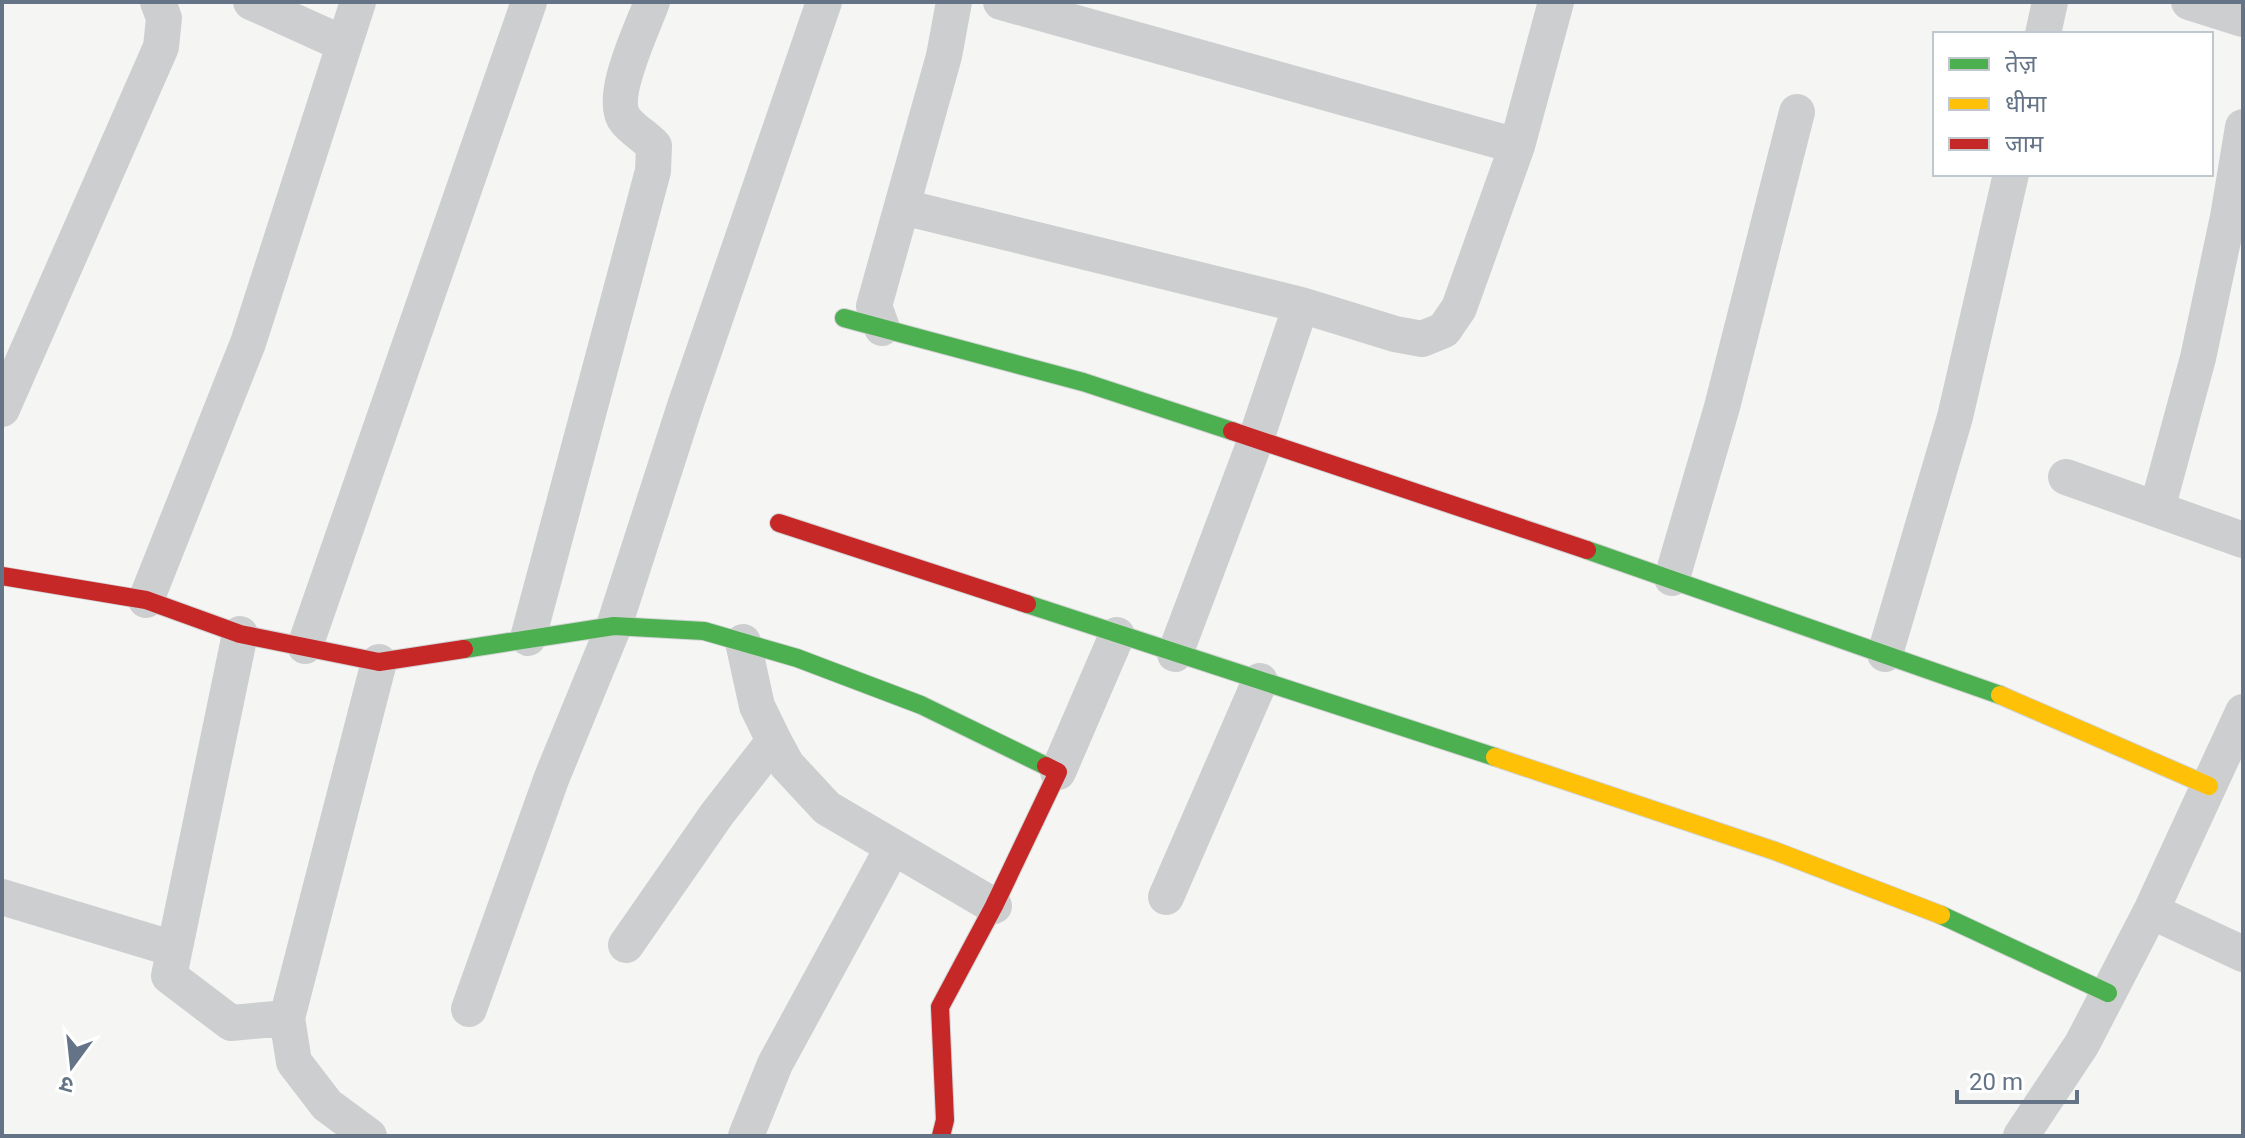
<svg xmlns="http://www.w3.org/2000/svg" width="2245" height="1138" font-family="Roboto,'Noto Sans Devanagari',sans-serif">
	<style>
		.lines { fill: none; stroke-linecap: round; stroke-linejoin: round }
		.fast-casing { stroke: #d2d3d4; stroke-width: 20 }
		.slow-casing { stroke: #d2d3d4; stroke-width: 20 }
		.jam-casing { stroke: #d2d3d4; stroke-width: 20 }
		.street { stroke: #cdcecf; stroke-width: 36 }
		.fast { stroke: #4caf50; stroke-width: 18 }
		.slow { stroke: #ffc107; stroke-width: 18 }
		.jam { stroke: #c62828; stroke-width: 18 }
	</style>
	<rect width="100%" height="100%" fill="#f5f5f4"/>
	<g class="lines">
		<g class="fast-casing">
			<path id="fast" d="M 844,318 L 1083,382 L 1232,431
				M 1587,550 L 2000,695
				M 1027,604 L 1495,757
				M 464,649 L 614,626 L 704,631 L 797,658 L 921,705 L 1046,766
				M 1941,915 L 2108,993"/>
		</g>
		<g class="slow-casing">
			<path id="slow" d="M 2000,695 L 2209,786
				M 1495,757 L 1775,851 L 1941,915"/>
		</g>
		<g class="jam-casing">
			<path id="jam" d="M 1232,431 L 1587,550
				M 779,523 L 1027,604
				M 2,576 L 146,600 L 240,634 L 379,662 L 464,649
				M 941,1136 L 945,1120 L 940,1007 L 994,906 L 1058,772 L 1046,766"/>
		</g>
		<path class="street" d="M 251,2 L 344,44
			M 1001,2 L 1517,146
			M 2189,2 L 2243,19
			M 2043,34 L 2050,2
			M 903,207 L 1301,305 L 1395,334 L 1422,339 L 1444,330 L 1459,308 L 1517,146 L 1556,2
			M 882,328 L 874,306 L 944,56 L 954,2
			M 2,409 L 161,47 L 164,18 L 158,2
			M 2066,477 L 2243,540
			M 2157,509 L 2198,358 L 2228,217 L 2243,127
			M 1672,578 L 1722,407 L 1797,112
			M 146,600 L 248,343 L 358,2
			M 240,634 L 169,976 L 231,1023 L 287,1018
			M 528,638 L 653,171 L 654,146 C 646,137 633,130 626,121 C 607,99 643,27 652,2
			M 743,642 L 757,706 L 774,741 L 787,765 L 827,808 L 994,906
			M 305,646 L 529,2
			M 1175,654 L 1256,439 L 1301,305
			M 1885,654 L 1955,417 L 2011,174
			M 1058,772 L 1117,635
			M 2,897 L 174,949
			M 1166,897 L 1260,681
			M 2151,911 L 2243,954
			M 626,945 L 717,814 L 774,741
			M 469,1009 L 552,777 L 614,626 L 685,406 L 824,2
			M 369,1136 L 327,1105 L 294,1062 L 287,1018 L 379,662
			M 746,1136 L 775,1064 L 893,847
			M 2021,1136 L 2082,1044 L 2151,911 L 2243,712"/>
		<use href="#fast" class="fast"/>
		<use href="#slow" class="slow"/>
		<use href="#jam" class="jam"/>
	</g>
	<rect width="2245" height="1138" fill="none" stroke="#647486" stroke-width="8"/>
	<rect x="1933" y="32" width="280" height="144" fill="#ffffff" stroke="#c1c7cf" stroke-width="2"/>
	<rect x="1949" y="58" width="40" height="12" fill="#4caf50" stroke="#c1c7cf" stroke-width="2"/>
	<text x="2005" y="72" font-size="24" fill="#647486">तेज़</text>
	<rect x="1949" y="98" width="40" height="12" fill="#ffc107" stroke="#c1c7cf" stroke-width="2"/>
	<text x="2005" y="112" font-size="24" fill="#647486">धीमा</text>
	<rect x="1949" y="138" width="40" height="12" fill="#c62828" stroke="#c1c7cf" stroke-width="2"/>
	<text x="2005" y="152" font-size="24" fill="#647486">जाम</text>
	<g transform="translate(72 1066) rotate(195)" stroke="#ffffff" stroke-width="6" paint-order="stroke">
	<path d="M0-6L14 30L0 20L-14 30Z" fill="#647486"/>
	<text y="-12" font-size="22" font-weight="bold" text-anchor="middle" fill="#647486">उ</text>
	</g>
	<path d="M1957 1090v12h120v-12" fill="none" stroke="#647486" stroke-width="4"/>
	<text x="1969" y="1090" font-size="24" fill="#647486" stroke="#ffffff" stroke-width="6" paint-order="stroke">20 m</text>
</svg>
